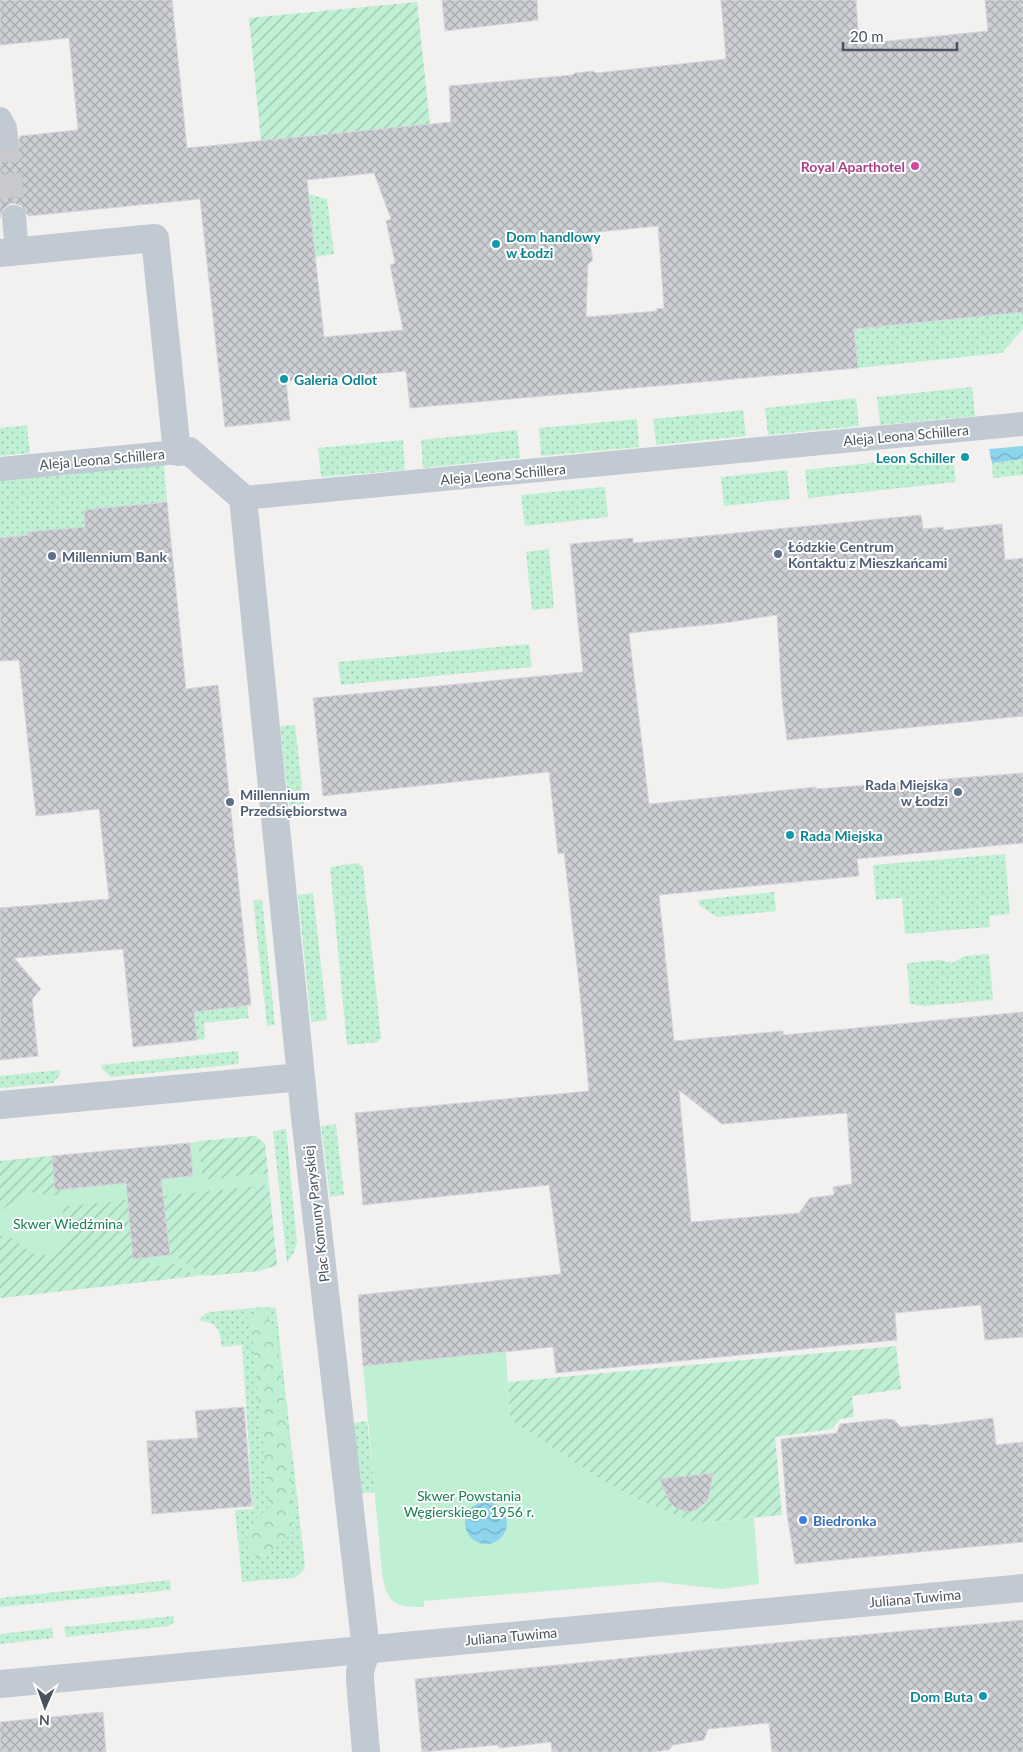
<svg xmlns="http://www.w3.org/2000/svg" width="1023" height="1752" font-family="Lato,sans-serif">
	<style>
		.grass { fill: url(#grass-dots) }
		.forest { fill: url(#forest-crowns) }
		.park { fill: #bff0d4 }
		.garden { fill: url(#garden-furrows) }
		.water { fill: url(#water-waves) }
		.building { fill: url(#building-cross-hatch); stroke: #d4d6dc; fill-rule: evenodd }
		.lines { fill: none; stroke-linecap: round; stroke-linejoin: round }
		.pedestrian-tunnel { stroke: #c8c9cc; stroke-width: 24; stroke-dasharray: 24 12; stroke-linecap: butt }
		.pedestrian { stroke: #c1cad2; stroke-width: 24 }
		.minor { stroke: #c1cad2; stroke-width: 28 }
		.tertiary { stroke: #c1cad2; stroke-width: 28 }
		.hotel-dot { fill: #d1479c; stroke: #fff; stroke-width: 2 }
		.culture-dot { fill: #0f9aa8; stroke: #fff; stroke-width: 2 }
		.service-dot { fill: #5c6f8a; stroke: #fff; stroke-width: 2 }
		.shop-dot { fill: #3f7fe0; stroke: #fff; stroke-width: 2 }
		.labels { text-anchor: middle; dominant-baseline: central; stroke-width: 4; stroke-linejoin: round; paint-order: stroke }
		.hotel-label { font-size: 14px; font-weight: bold; fill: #b23c85; stroke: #fff; text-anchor: end }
		.culture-label { font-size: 14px; font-weight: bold; fill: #0d838f; stroke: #fff; text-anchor: start }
		.street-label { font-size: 14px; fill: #48535e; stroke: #fff }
		.service-label { font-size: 14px; font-weight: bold; fill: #4e5e75; stroke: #fff; text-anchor: start }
		.park-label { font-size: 14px; fill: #178151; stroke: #fff }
		.shop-label { font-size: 14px; font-weight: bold; fill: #366cbe; stroke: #fff; text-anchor: start }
	</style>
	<defs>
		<pattern id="grass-dots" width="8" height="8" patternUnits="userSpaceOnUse" patternTransform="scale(1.25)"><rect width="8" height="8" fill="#bff0d4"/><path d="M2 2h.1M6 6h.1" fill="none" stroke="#9dc5af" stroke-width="1.8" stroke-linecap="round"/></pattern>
		<pattern id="forest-crowns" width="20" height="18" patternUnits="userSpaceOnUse" patternTransform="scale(1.25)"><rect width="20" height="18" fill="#bff0d4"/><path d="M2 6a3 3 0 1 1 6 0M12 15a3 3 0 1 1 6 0" fill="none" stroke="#9dc5af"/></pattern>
		<pattern id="garden-furrows" width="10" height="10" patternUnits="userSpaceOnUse" patternTransform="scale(1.25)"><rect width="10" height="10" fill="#bff0d4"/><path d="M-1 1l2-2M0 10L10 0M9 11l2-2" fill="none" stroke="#9dc5af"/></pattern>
		<pattern id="water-waves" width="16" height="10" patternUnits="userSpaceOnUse" patternTransform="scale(1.25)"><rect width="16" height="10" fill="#8cd5ed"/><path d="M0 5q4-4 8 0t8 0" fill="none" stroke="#74afc3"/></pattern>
		<pattern id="building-cross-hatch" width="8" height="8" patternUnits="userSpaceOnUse" patternTransform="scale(1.25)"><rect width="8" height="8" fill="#cdcfd5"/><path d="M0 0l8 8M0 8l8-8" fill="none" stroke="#a8abb0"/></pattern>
	</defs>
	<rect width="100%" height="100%" fill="#f3f0f0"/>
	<path class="grass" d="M 308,194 L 327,199 L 334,254 L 315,257 Z
		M 1023,312 L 1023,329 L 1002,353 L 858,368 L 854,329 Z
		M 972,387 L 975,416 L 880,425 L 877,397 Z
		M 856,398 L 859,426 L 768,435 L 765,408 Z
		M 743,410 L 746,436 L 656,445 L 653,419 Z
		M 637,419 L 639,447 L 541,456 L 539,428 Z
		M 27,425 L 30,453 L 0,456 L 0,428 Z
		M 517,430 L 520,458 L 423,468 L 421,440 Z
		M 403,440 L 405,470 L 321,477 L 318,448 Z
		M 953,454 L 956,482 L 808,498 L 805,470 Z
		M 1023,459 L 1023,475 L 993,478 L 992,463 Z
		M 164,464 L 167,502 L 84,510 L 85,527 L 28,532 L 27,536 L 0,538 L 0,480 Z
		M 787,470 L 790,499 L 724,506 L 721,477 Z
		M 605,487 L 608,517 L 525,526 L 521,495 Z
		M 549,549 L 554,608 L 532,610 L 526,552 Z
		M 529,644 L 532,667 L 341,685 L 338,662 Z
		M 295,725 L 304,805 L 289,806 L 280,726 Z
		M 1005,854 L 1010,914 L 989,916 L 990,927 L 905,934 L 902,898 L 876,900 L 873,865 Z
		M 357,863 L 363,867 L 381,1038 L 378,1042 L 347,1045 L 330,867 Z
		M 774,892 L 776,911 L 717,917 L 699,905 L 698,900 Z
		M 313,893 L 327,1020 L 311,1022 L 298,895 Z
		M 262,899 L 275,1025 L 267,1026 L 253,900 Z
		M 989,954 L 993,1000 L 923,1006 L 910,1004 L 907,963 L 940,960 L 952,963 L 965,956 Z
		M 247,1006 L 249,1018 L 204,1023 L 205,1039 L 197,1040 L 194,1012 Z
		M 238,1051 L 239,1064 L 111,1077 L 102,1069 L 101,1065 Z
		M 59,1070 L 60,1075 L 53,1083 L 0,1088 L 0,1076 Z
		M 336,1124 L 344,1195 L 330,1197 L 321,1126 Z
		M 286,1129 L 297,1243 L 294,1252 L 287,1263 L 273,1131 Z
		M 263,1307 L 276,1308 L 305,1567 L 301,1573 L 294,1578 L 242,1582 L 235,1510 L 253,1509 L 242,1345 L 222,1347 C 219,1329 219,1322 199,1321 L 201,1317 L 209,1312 Z
		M 367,1421 L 375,1492 L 360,1493 L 352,1423 Z
		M 170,1580 L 171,1590 L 0,1607 L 0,1598 Z
		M 174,1616 L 173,1623 L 169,1626 L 66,1637 L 64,1627 Z
		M 52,1628 L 53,1638 L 0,1644 L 0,1634 Z"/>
	<path class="forest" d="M 263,1311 L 276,1329 L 288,1437 L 294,1531 L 262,1561 L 249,1551 L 247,1534 L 255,1520 L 269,1506 L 253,1344 L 247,1316 Z"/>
	<path class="park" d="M 255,1136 L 265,1144 L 277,1265 L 259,1271 L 196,1276 L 0,1298 L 0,1161 Z
		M 506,1352 L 510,1419 L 603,1481 L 639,1500 L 696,1523 L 754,1518 L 759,1584 L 721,1589 L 659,1582 L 424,1601 L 424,1607 C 394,1607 386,1603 382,1572 L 363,1366 Z"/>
	<path class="garden" d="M 417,2 L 430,124 L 261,141 L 249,18 Z
		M 255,1136 L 265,1144 L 268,1173 L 203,1180 L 198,1141 Z
		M 52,1156 L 55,1190 L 67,1189 L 67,1194 L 48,1196 L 37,1192 L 24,1194 L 0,1211 L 0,1161 Z
		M 269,1185 L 277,1265 L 259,1271 L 205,1276 L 174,1255 L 170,1255 L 162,1196 Z
		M 136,1199 L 133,1259 L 149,1258 L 150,1267 L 175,1264 L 196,1276 L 0,1298 L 0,1236 C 23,1234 28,1267 55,1251 C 62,1247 67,1240 68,1232 C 70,1222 65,1215 60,1207 Z
		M 896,1346 L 901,1389 L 852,1396 L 854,1417 L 840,1419 L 832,1429 L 775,1437 L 782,1515 L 696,1523 L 639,1500 L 603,1481 L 510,1419 L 508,1382 Z"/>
	<path class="water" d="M 1023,446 L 1023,459 L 992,463 L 989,449 Z
		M465 1523a21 21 0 1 1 42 0a21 21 0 1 1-42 0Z"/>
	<path class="building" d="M 0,0 L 172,0 L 187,148 L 451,122 L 449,86 L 573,75 L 575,73 L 593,71 L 596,73 L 726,59 L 721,0 L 856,0 L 859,44 L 988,31 L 985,0 L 1023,0 L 1023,312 L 854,329 L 858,368 L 410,408 L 406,371 L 322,379 L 286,381 L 290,420 L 225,427 L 200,199 L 28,216 L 25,210 L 20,205 L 12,203 L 7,206 L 2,211 L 0,218 L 0,150 L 7,152 L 14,149 L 18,144 L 20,136 L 78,130 L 69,38 L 0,45 ZM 374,173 L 391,219 L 386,221 L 395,263 L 390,265 L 403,330 L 324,337 L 307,180 ZM 658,226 L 664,308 L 656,309 L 657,311 L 586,317 L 588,264 L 593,260 L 588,233 Z
		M 442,0 L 537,0 L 538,20 L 445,31 Z
		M 167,502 L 186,689 L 218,685 L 251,1005 L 194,1012 L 197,1040 L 133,1047 L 123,949 L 14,958 L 41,989 L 32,999 L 38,1056 L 0,1060 L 0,908 L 109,899 L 99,809 L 36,816 L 19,660 L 0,661 L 0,538 L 28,535 L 27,532 L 85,527 L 84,510 Z
		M 921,515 L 923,529 L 943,527 L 944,530 L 1002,524 L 1005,560 L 1023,558 L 1023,716 L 787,740 L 782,699 L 777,615 L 724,623 L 629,633 L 649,804 L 816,787 L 816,789 L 1023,773 L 1023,843 L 857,859 L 859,876 L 659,895 L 674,1041 L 783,1031 L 783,1035 L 1023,1012 L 1023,1337 L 985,1340 L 981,1305 L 895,1313 L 897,1340 L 556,1373 L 553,1347 L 363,1366 L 358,1295 L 561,1274 L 549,1185 L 363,1205 L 355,1113 L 589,1091 L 579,983 L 564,853 L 558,854 L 549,772 L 323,796 L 313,698 L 583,672 L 570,544 L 633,538 L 633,543 ZM 679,1090 L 722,1124 L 847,1113 L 852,1184 L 833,1187 L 834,1195 L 810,1198 L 799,1213 L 691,1222 Z
		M 190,1143 L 193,1176 L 161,1179 L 170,1255 L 133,1259 L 126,1183 L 55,1190 L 52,1156 Z
		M 244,1407 L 252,1506 L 152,1514 L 147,1441 L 198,1438 L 195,1411 Z
		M 993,1418 L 996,1445 L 1023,1442 L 1023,1542 L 795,1564 L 787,1514 L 781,1439 L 837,1433 L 840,1424 L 887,1419 L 894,1420 L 901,1427 L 928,1424 L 928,1426 Z
		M 713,1473 L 709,1496 L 707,1501 L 696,1510 L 690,1512 L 684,1511 L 675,1507 L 670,1503 L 660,1479 Z
		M 1023,1620 L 1023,1752 L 772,1752 L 769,1723 L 708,1729 L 704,1740 L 673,1745 L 669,1750 L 652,1752 L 552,1752 L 551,1742 L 500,1748 L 497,1745 L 422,1752 L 415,1679 L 638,1657 L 711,1649 Z
		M 103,1712 L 106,1752 L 0,1752 L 0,1722 Z"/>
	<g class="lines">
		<path class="pedestrian-tunnel" d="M 6,138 L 14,217"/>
		<path class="pedestrian" d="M 0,119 L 5,128 L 6,138
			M 14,217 L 17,251
			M 0,469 L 177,452
			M 243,498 L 1023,424"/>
		<path class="minor" d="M 0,253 L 155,238 L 177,452 L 189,451 L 243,498 L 305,1117 L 366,1650 L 360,1672 L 360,1680 L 366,1752
			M 0,1105 L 301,1077"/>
		<path class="tertiary" d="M 0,1684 L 1023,1588"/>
	</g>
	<circle class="hotel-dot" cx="915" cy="166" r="5"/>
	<g class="culture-dot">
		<circle cx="496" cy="244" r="5"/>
		<circle cx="284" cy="379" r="5"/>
		<circle cx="965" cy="457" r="5"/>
		<circle cx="790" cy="835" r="5"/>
		<circle cx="983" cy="1696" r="5"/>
	</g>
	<g class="service-dot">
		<circle cx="778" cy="554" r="5"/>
		<circle cx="52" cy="556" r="5"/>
		<circle cx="958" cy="792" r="5"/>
		<circle cx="230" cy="802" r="5"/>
	</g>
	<circle class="shop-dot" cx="803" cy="1520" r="5"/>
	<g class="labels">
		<g class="hotel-label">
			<text x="905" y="166">Royal Aparthotel</text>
		</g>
		<g class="culture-label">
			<text x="506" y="236">Dom handlowy<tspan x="506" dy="16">w Łodzi</tspan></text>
			<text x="294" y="379">Galeria Odlot</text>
			<text x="955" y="457" text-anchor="end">Leon Schiller</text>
			<text x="800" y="835">Rada Miejska</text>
			<text x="973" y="1696" text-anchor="end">Dom Buta</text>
		</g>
		<g class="street-label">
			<text transform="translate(906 435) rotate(-5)">Aleja Leona Schillera</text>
			<text transform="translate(102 459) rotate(-5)">Aleja Leona Schillera</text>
			<text transform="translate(503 474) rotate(-5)">Aleja Leona Schillera</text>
			<text transform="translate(316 1214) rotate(-97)">Plac Komuny Paryskiej</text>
			<text transform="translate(915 1598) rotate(-5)">Juliana Tuwima</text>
			<text transform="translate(511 1636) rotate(-5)">Juliana Tuwima</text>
		</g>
		<g class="service-label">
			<text x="788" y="546">Łódzkie Centrum<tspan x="788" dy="16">Kontaktu z Mieszkańcami</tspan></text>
			<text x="62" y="556">Millennium Bank</text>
			<text x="948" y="784" text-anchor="end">Rada Miejska<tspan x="948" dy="16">w Łodzi</tspan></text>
			<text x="240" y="794">Millennium<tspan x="240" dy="16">Przedsiębiorstwa</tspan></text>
		</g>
		<g class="park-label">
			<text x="68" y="1223">Skwer Wiedźmina</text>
			<text x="469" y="1495">Skwer Powstania<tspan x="469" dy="16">Węgierskiego 1956 r.</tspan></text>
		</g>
		<g class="shop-label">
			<text x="813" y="1520">Biedronka</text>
		</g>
	</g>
	<g transform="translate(45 1707) rotate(182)" stroke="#ffffff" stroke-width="4" paint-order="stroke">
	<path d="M0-4L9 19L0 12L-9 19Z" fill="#48535e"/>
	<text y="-8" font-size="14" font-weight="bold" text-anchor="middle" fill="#48535e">N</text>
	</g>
	<path d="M843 42v8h114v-8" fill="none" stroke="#48535e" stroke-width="2.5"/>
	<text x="850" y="42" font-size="15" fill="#48535e" stroke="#ffffff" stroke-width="4" paint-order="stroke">20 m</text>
</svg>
